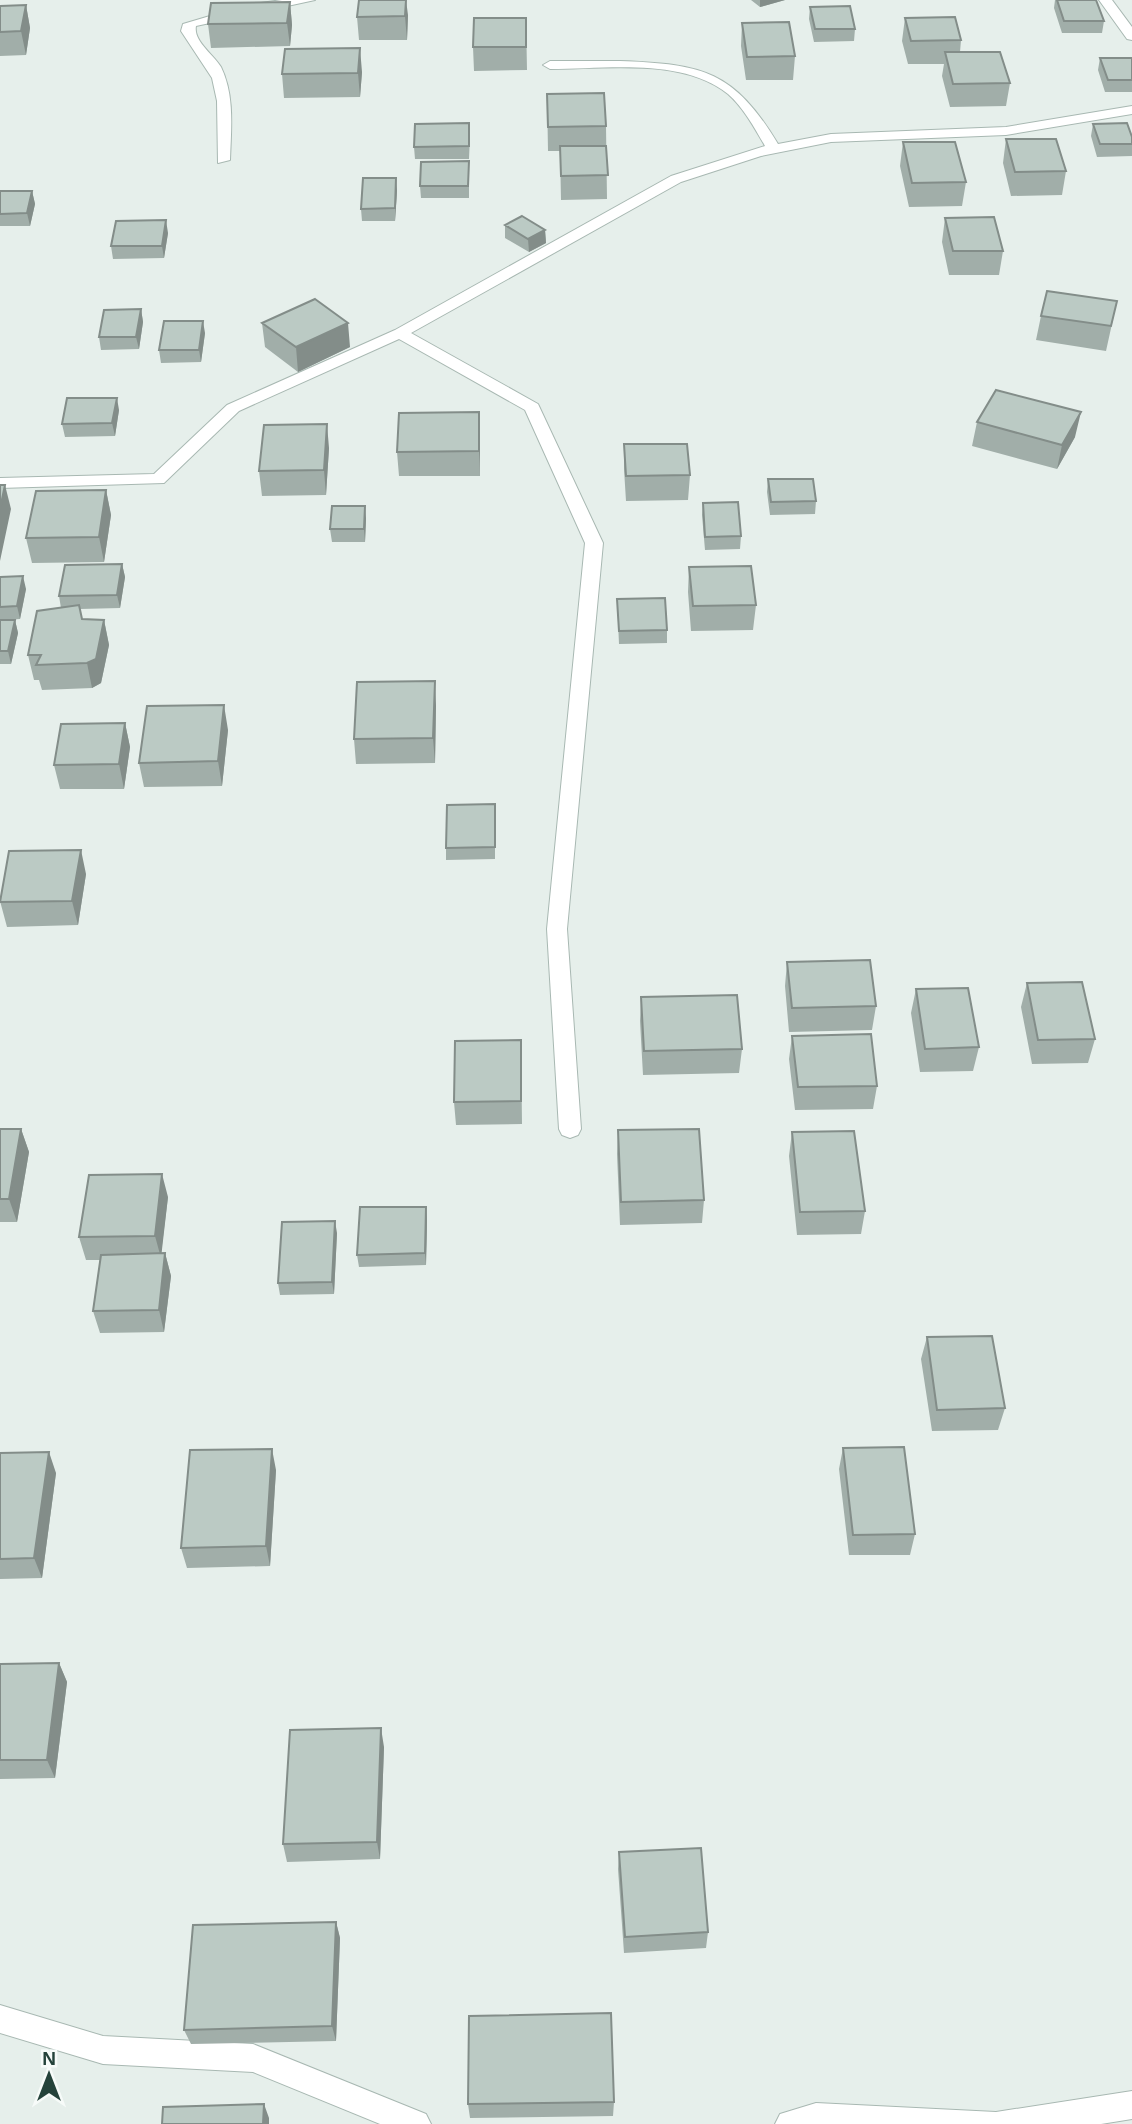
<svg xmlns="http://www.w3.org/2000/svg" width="1132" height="2124" font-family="Helvetica,sans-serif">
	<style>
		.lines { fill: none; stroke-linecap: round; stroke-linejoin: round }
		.minor-casing { stroke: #a8b8b2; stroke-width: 2 }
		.minor { fill: #fff; fill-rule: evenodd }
		.wall { fill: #a1aea9 }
		.shaded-wall { fill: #838d89 }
		.building { fill: #bbcac4; stroke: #838d89; stroke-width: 2 }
	</style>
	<rect width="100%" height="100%" fill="#e6efeb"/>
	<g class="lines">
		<g class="minor-casing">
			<path id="minor" d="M 282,0 L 315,0 L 196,26 C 193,41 214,55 221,67 C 235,96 231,129 230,160 L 218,163 L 217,101 L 212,78 L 181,31 L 183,24 L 247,5 Z
				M 1099,0 L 1112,0 L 1132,27 L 1132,40 L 1127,39 Z
				M 620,61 C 703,64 734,71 778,144 L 831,134 L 1006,127 L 1132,106 L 1132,114 L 1006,135 L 831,142 L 761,156 L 681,182 L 411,333 L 538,404 L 603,543 L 567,929 L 581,1129 L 578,1135 L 570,1138 L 562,1135 L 559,1129 L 547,929 L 585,543 L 525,410 L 399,339 L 239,411 L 164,483 L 0,488 L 0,478 L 154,474 L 227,405 L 395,330 L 671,176 L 765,146 C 755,129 744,108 728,94 C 682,57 605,69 550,69 L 543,65 L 550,61 Z
				M 0,2005 L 103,2036 L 253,2044 L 426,2114 L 431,2124 L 380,2124 L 253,2072 L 103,2064 L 0,2033 Z
				M 1132,2091 L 1132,2119 L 1101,2124 L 775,2124 L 780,2114 L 816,2103 L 996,2112 Z"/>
		</g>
		<use href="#minor" class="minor"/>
	</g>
	<path class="wall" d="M 751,0 L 785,0 L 760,7 Z
		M 1055,0 L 1096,0 L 1104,21 L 1102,33 L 1062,33 L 1054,8 Z
		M 290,2 L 292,25 L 290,46 L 211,48 L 208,24 Z
		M 26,5 L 30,28 L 26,55 L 0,56 L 0,6 Z
		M 810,7 L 855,29 L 854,41 L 814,42 L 809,19 Z
		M 408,15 L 407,40 L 359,40 L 357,17 Z
		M 526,18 L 527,70 L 474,71 L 473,47 Z
		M 905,18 L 961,40 L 960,52 L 1010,83 L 1006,106 L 950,107 L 942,76 L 944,64 L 908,64 L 902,41 Z
		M 742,23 L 795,56 L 793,80 L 746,80 L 741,46 Z
		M 1100,58 L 1132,58 L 1132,92 L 1105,92 L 1098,70 Z
		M 362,72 L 360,97 L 284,98 L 282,74 Z
		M 547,94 L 606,126 L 607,199 L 561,200 L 560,151 L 548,151 Z
		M 1093,124 L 1132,137 L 1132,156 L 1097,157 L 1091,136 Z
		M 470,136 L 469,159 L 415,159 L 414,147 Z
		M 1006,139 L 1066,171 L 1062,195 L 1011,196 L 1003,163 Z
		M 903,142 L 966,182 L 962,206 L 909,207 L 900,166 Z
		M 469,161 L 469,198 L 421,198 L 420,186 Z
		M 397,190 L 395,221 L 362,221 L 361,209 Z
		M 0,191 L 32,191 L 35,204 L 30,226 L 0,226 Z
		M 945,218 L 1003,251 L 999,275 L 949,275 L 942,242 Z
		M 505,225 L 545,230 L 546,243 L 529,252 L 505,238 Z
		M 168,233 L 164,258 L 113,259 L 111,246 Z
		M 1117,301 L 1106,351 L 1036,340 L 1041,316 Z
		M 141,309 L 143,322 L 139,349 L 101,350 L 99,337 Z
		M 262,323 L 350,347 L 298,372 L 265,347 Z
		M 205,333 L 201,362 L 161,363 L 159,350 Z
		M 119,410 L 115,436 L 65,437 L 62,424 Z
		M 479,412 L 480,476 L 399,476 L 397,452 Z
		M 977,422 L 1075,437 L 1057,469 L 972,446 Z
		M 624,444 L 690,475 L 688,500 L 626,501 L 624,469 Z
		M 329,448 L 326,495 L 262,496 L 259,471 Z
		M 768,479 L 816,501 L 815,514 L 770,515 L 767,492 Z
		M 106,490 L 111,515 L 104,562 L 32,563 L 26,538 Z
		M 703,503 L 741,536 L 740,549 L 705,550 L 702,515 Z
		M 366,518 L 365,542 L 332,542 L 330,529 Z
		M 122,564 L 125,577 L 120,608 L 80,609 L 82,619 L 104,620 L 109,645 L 101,683 L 92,688 L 42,690 L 39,680 L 34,680 L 28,655 L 61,608 L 59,596 Z
		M 689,567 L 756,605 L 753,630 L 691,631 L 688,592 Z
		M 0,577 L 26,589 L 20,619 L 0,620 Z
		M 617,599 L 667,630 L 667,643 L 619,644 Z
		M 0,620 L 15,620 L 18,633 L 11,664 L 0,664 Z
		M 436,705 L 435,763 L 356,764 L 354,739 Z
		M 125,723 L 130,747 L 124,789 L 60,789 L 54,765 Z
		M 228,730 L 222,786 L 144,787 L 139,763 Z
		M 495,804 L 495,859 L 446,860 L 446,848 Z
		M 86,874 L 78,925 L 7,927 L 0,901 Z
		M 787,962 L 876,1006 L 872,1030 L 789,1032 L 785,986 Z
		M 1027,983 L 1095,1039 L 1088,1063 L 1032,1064 L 1021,1007 Z
		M 916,989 L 979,1047 L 973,1071 L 920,1072 L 911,1013 Z
		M 641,997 L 742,1049 L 739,1073 L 643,1075 L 640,1021 Z
		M 792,1036 L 877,1086 L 873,1109 L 795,1110 L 789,1059 Z
		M 521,1040 L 522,1124 L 456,1125 L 454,1102 Z
		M 0,1129 L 21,1129 L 29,1152 L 17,1222 L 0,1222 Z
		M 618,1130 L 704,1200 L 702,1223 L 620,1225 L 617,1154 Z
		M 792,1132 L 865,1211 L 861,1234 L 797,1235 L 789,1156 Z
		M 168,1197 L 161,1253 L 165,1253 L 171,1276 L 164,1332 L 100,1333 L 93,1311 L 100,1260 L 86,1260 L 79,1237 Z
		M 426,1207 L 427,1219 L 426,1265 L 359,1267 L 357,1255 Z
		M 337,1233 L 334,1294 L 280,1295 L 278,1283 Z
		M 927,1337 L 1005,1408 L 998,1430 L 932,1431 L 921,1359 Z
		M 843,1448 L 915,1534 L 910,1555 L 849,1555 L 839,1469 Z
		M 0,1453 L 56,1473 L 42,1578 L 0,1579 Z
		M 276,1470 L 270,1566 L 187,1568 L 181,1548 Z
		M 59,1663 L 67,1682 L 55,1778 L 0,1779 L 0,1664 Z
		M 384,1747 L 380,1859 L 287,1862 L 283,1844 Z
		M 619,1852 L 708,1932 L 706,1948 L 624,1953 L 618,1869 Z
		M 336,1922 L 340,1938 L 336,2041 L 191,2044 L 184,2030 Z
		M 614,2102 L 613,2116 L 470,2118 L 468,2104 Z"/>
	<path class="shaded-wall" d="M 406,0 L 408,15 L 407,40 L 405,16 Z
		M 760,0 L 785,0 L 760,7 Z
		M 290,2 L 292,25 L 290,46 L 287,23 Z
		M 26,5 L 30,28 L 26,55 L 21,31 Z
		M 360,48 L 362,72 L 360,97 L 358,73 Z
		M 396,178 L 397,190 L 395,221 L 395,208 Z
		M 32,191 L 35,204 L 30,226 L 27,213 Z
		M 166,220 L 168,233 L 164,258 L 162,246 Z
		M 545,230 L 546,243 L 529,252 L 528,239 Z
		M 141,309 L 143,322 L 139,349 L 136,337 Z
		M 203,321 L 205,333 L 201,362 L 199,350 Z
		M 348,323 L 350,347 L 298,372 L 296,347 Z
		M 117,398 L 119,410 L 115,436 L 112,423 Z
		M 479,412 L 480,436 L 480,476 L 479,451 Z
		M 1081,412 L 1075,437 L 1057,469 L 1062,445 Z
		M 327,424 L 329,448 L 326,495 L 324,470 Z
		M 5,485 L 11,509 L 0,561 L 0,509 Z
		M 106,490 L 111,515 L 104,562 L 99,537 Z
		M 365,506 L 366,518 L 365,542 L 364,529 Z
		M 122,564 L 125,577 L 120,608 L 117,595 Z
		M 23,576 L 26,589 L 20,619 L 17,606 Z
		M 15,620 L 18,633 L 11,664 L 8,651 Z
		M 104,620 L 109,645 L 101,683 L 92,688 L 87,663 Z
		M 435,681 L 436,705 L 435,763 L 433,738 Z
		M 224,705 L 228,730 L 222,786 L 218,761 Z
		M 125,723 L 130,747 L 124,789 L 119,764 Z
		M 81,850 L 86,874 L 78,925 L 72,901 Z
		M 21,1129 L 29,1152 L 17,1222 L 9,1199 Z
		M 162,1174 L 168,1197 L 161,1258 L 155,1236 Z
		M 426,1207 L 427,1219 L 426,1265 L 425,1253 Z
		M 335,1221 L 337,1233 L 334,1294 L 332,1282 Z
		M 165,1253 L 171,1276 L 164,1332 L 159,1310 Z
		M 272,1449 L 276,1470 L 270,1566 L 266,1546 Z
		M 49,1452 L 56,1473 L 42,1578 L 34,1558 Z
		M 59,1663 L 67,1682 L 55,1778 L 47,1760 Z
		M 381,1728 L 384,1747 L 380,1859 L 377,1842 Z
		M 336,1922 L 340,1938 L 336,2041 L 332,2026 Z
		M 264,2104 L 269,2118 L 269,2124 L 263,2124 Z"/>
	<path class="building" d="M 359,0 L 406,0 L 405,16 L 357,17 Z
		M 1057,0 L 1096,0 L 1104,21 L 1064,21 Z
		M 290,2 L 287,23 L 208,24 L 211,3 Z
		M 26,5 L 21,31 L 0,32 L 0,6 Z
		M 850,6 L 855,29 L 815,29 L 810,7 Z
		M 955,17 L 961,40 L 911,41 L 905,18 Z
		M 474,18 L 526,18 L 526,47 L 473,47 Z
		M 789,22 L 795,56 L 747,57 L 742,23 Z
		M 360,48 L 358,73 L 282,74 L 285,49 Z
		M 945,52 L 1000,52 L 1010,83 L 953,84 Z
		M 1100,58 L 1132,58 L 1132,80 L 1108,80 Z
		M 604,93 L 606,126 L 548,127 L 547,94 Z
		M 469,123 L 469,146 L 414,147 L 415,124 Z
		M 1127,123 L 1132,137 L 1132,144 L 1100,144 L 1093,124 Z
		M 1006,139 L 1056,139 L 1066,171 L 1015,172 Z
		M 903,142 L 955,142 L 966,182 L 912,183 Z
		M 560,146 L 606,146 L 608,175 L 561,176 Z
		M 469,161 L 468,186 L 420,186 L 421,162 Z
		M 363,178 L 396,178 L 395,208 L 361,209 Z
		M 0,191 L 32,191 L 27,213 L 0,214 Z
		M 522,216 L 545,230 L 528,239 L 505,225 Z
		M 994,217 L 1003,251 L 953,251 L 945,218 Z
		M 166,220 L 162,246 L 111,246 L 116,221 Z
		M 1047,291 L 1117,301 L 1111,326 L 1041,316 Z
		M 315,299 L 348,323 L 296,347 L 262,323 Z
		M 141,309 L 136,337 L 99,337 L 104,310 Z
		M 164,321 L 203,321 L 199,350 L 159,350 Z
		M 996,390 L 1081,412 L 1062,445 L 977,422 Z
		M 67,398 L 117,398 L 112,423 L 62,424 Z
		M 479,412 L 479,451 L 397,452 L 399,413 Z
		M 327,424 L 324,470 L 259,471 L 264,425 Z
		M 624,444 L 687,444 L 690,475 L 626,476 Z
		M 768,479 L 813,479 L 816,501 L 771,502 Z
		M 0,485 L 5,485 L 0,509 Z
		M 106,490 L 99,537 L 26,538 L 36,491 Z
		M 738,502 L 741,536 L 705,537 L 703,503 Z
		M 332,506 L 365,506 L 364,529 L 330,529 Z
		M 122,564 L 117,595 L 59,596 L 65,565 Z
		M 751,566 L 756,605 L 693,606 L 689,567 Z
		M 23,576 L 17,606 L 0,607 L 0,577 Z
		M 665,598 L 667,630 L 619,631 L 617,599 Z
		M 79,605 L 82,619 L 104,620 L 96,659 L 87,663 L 36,665 L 41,655 L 28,655 L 37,611 Z
		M 0,620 L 15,620 L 8,651 L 0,651 Z
		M 435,681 L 433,738 L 354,739 L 357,682 Z
		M 224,705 L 218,761 L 139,763 L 147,706 Z
		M 125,723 L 119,764 L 54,765 L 61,724 Z
		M 495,804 L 495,847 L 446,848 L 447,805 Z
		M 81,850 L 72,901 L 0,902 L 9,851 Z
		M 870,960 L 876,1006 L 792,1008 L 787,962 Z
		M 1082,982 L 1095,1039 L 1038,1040 L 1027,983 Z
		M 968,988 L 979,1047 L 925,1049 L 916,989 Z
		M 737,995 L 742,1049 L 644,1051 L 641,997 Z
		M 871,1034 L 877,1086 L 798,1087 L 792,1036 Z
		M 521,1040 L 521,1101 L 454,1102 L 455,1041 Z
		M 0,1129 L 21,1129 L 9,1199 L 0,1199 Z
		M 699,1129 L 704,1200 L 621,1202 L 618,1130 Z
		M 854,1131 L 865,1211 L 800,1212 L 792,1132 Z
		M 162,1174 L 155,1236 L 79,1237 L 89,1175 Z
		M 360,1207 L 426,1207 L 425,1253 L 357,1255 Z
		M 335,1221 L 332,1282 L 278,1283 L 282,1222 Z
		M 165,1253 L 159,1310 L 93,1311 L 101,1255 Z
		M 992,1336 L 1005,1408 L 937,1410 L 927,1337 Z
		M 904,1447 L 915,1534 L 853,1535 L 843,1448 Z
		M 272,1449 L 266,1546 L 181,1548 L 190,1450 Z
		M 49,1452 L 34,1558 L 0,1559 L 0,1453 Z
		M 59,1663 L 47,1760 L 0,1760 L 0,1664 Z
		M 381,1728 L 377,1842 L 283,1844 L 290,1730 Z
		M 701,1848 L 708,1932 L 625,1937 L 619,1852 Z
		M 336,1922 L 332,2026 L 184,2030 L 193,1925 Z
		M 611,2013 L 614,2102 L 468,2104 L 469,2016 Z
		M 264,2104 L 263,2124 L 162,2124 L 163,2107 Z"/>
	<g transform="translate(49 2075)" stroke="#f7fbf9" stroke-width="5" paint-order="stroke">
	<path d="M0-5L12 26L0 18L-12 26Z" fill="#24423a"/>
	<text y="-10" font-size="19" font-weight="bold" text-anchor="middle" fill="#24423a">N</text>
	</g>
</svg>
